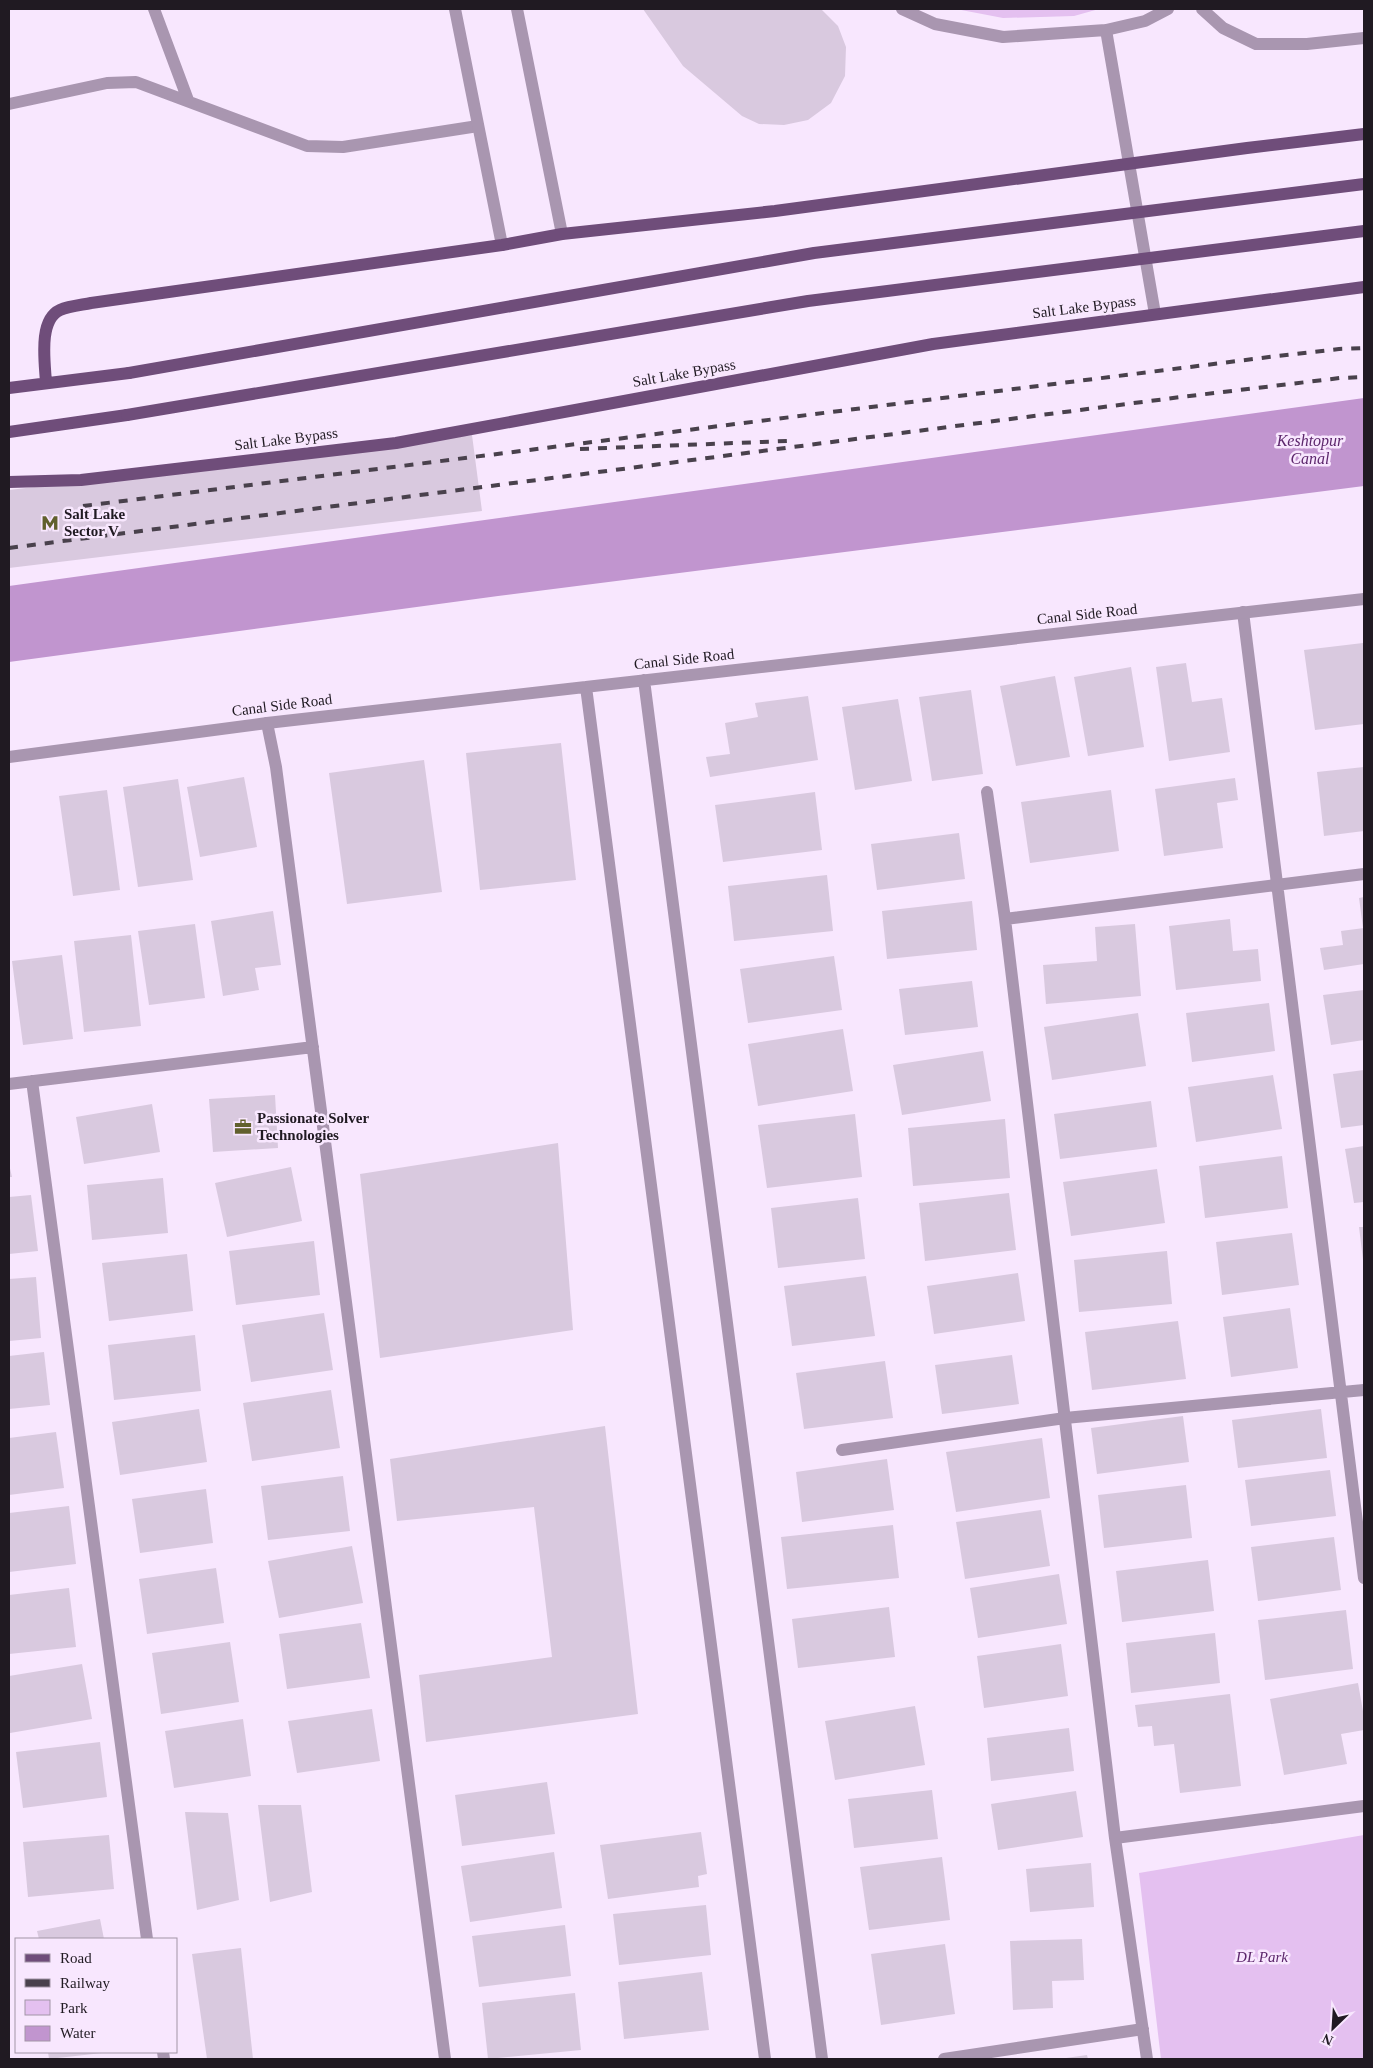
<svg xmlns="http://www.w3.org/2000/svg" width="1373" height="2068" font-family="Georgia,serif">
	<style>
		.green { fill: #e4c0f0 }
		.water { fill: #c195cf }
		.building { fill: #d9c9df }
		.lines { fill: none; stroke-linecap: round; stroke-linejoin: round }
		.service { stroke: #a996b0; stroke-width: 12 }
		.minor { stroke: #a996b0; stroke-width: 12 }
		.tertiary { stroke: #a996b0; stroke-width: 12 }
		.primary { stroke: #6f4d7a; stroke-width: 12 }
		.rail { stroke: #49414c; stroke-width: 4; stroke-dasharray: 9 9; stroke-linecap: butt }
		.primary-bridge { stroke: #6f4d7a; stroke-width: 12 }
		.labels { text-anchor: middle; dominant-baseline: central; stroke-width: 5; stroke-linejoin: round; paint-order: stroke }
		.street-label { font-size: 15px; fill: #201a22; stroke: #f8e7fe }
		.poi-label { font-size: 15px; font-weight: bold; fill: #201a22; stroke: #f8e7fe; text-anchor: start }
		.park-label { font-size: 15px; font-style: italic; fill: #5b266b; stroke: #f8e7fe }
		.water-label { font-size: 16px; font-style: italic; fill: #5d276d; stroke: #f8e7fe }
	</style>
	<rect width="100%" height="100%" fill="#f8e7fe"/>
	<path class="green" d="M 956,9 L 1099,9 L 1074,16 L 1003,18 Z
		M 1364,1835 L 1364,2059 L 1161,2059 L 1139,1873 Z"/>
	<path class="water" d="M 1364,398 L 1364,486 L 498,596 L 9,662 L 9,586 Z"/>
	<path class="building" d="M 643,9 L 821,9 L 838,26 L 846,47 L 845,76 L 831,103 L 808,120 L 784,125 L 759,124 L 742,116 L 683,66 Z
		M 472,435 L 482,511 L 9,568 L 9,490 Z
		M 1363,643 L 1364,724 L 1315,730 L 1304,650 Z
		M 1186,663 L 1192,702 L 1222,698 L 1230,752 L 1169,761 L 1156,667 Z
		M 1131,667 L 1144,747 L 1088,756 L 1074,677 Z
		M 1055,676 L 1070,757 L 1016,766 L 1000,686 Z
		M 971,690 L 983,774 L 932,781 L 919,697 Z
		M 808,696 L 818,760 L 710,777 L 706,757 L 730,754 L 725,723 L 758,717 L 755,703 Z
		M 898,699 L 912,781 L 855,790 L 842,707 Z
		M 561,743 L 576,880 L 480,890 L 466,753 Z
		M 424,760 L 442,892 L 347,904 L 329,773 Z
		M 1364,767 L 1364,831 L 1324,836 L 1317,772 Z
		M 244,777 L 257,847 L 200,857 L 187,787 Z
		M 1235,778 L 1238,800 L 1217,803 L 1223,848 L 1164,856 L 1155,789 Z
		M 178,779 L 193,880 L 138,887 L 123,787 Z
		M 107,790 L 120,890 L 73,896 L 59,796 Z
		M 1111,790 L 1119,851 L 1030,863 L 1021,802 Z
		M 815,792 L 822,850 L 723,862 L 715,805 Z
		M 959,833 L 965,879 L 877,890 L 871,844 Z
		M 827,875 L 833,931 L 734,941 L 728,886 Z
		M 1364,897 L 1364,927 L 1363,928 L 1359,898 Z
		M 972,901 L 977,950 L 887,959 L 882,911 Z
		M 273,911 L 281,965 L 255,968 L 259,990 L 223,996 L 211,921 Z
		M 1230,919 L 1233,951 L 1258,949 L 1261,981 L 1176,990 L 1169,926 Z
		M 195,924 L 205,998 L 149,1005 L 138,931 Z
		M 1135,924 L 1141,996 L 1046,1004 L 1043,965 L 1097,961 L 1095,927 Z
		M 1364,928 L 1364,964 L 1324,970 L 1320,948 L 1343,945 L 1341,931 Z
		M 131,935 L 141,1026 L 84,1032 L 74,941 Z
		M 62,955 L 73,1039 L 23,1045 L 12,961 Z
		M 834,956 L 842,1010 L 748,1023 L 740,969 Z
		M 972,981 L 978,1027 L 905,1035 L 899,989 Z
		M 1364,990 L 1364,1040 L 1331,1045 L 1323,995 Z
		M 1269,1003 L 1275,1051 L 1192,1062 L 1186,1013 Z
		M 1138,1013 L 1146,1066 L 1052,1080 L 1044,1027 Z
		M 843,1029 L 853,1091 L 758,1106 L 748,1044 Z
		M 983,1051 L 991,1101 L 902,1115 L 893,1065 Z
		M 1364,1070 L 1364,1125 L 1341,1128 L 1333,1074 Z
		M 1273,1075 L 1282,1129 L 1196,1142 L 1188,1087 Z
		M 275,1095 L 278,1148 L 213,1152 L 209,1099 Z
		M 1151,1101 L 1157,1147 L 1060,1159 L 1054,1114 Z
		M 152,1104 L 160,1152 L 84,1164 L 76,1117 Z
		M 855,1114 L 862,1177 L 767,1188 L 758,1125 Z
		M 1005,1119 L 1010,1178 L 913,1186 L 908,1128 Z
		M 558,1143 L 573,1330 L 380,1358 L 360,1174 Z
		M 1364,1146 L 1364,1202 L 1354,1203 L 1345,1149 Z
		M 1282,1156 L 1288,1208 L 1205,1218 L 1199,1166 Z
		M 9,1164 L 12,1177 L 9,1177 Z
		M 291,1167 L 302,1221 L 227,1237 L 215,1183 Z
		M 1157,1169 L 1165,1223 L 1071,1236 L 1063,1182 Z
		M 163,1178 L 168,1233 L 92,1240 L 87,1185 Z
		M 1009,1193 L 1016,1250 L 925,1261 L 919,1203 Z
		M 31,1195 L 38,1251 L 9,1254 L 9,1197 Z
		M 858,1198 L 865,1259 L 778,1268 L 771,1208 Z
		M 1359,1227 L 1364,1227 L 1364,1260 L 1363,1260 Z
		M 1292,1233 L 1299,1285 L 1222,1295 L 1216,1242 Z
		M 314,1241 L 320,1295 L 236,1305 L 229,1251 Z
		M 1167,1251 L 1172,1304 L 1079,1312 L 1074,1260 Z
		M 187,1254 L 193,1311 L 109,1321 L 102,1263 Z
		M 1018,1273 L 1025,1321 L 934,1334 L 927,1286 Z
		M 866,1276 L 875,1336 L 792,1346 L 784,1286 Z
		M 36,1277 L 41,1338 L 9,1341 L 9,1279 Z
		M 1290,1308 L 1298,1368 L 1231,1377 L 1223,1317 Z
		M 324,1313 L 333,1370 L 251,1382 L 242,1325 Z
		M 1178,1321 L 1186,1379 L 1092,1390 L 1085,1332 Z
		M 195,1335 L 201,1391 L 114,1400 L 108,1345 Z
		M 44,1352 L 50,1405 L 9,1409 L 9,1356 Z
		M 1012,1355 L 1019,1404 L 942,1414 L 935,1365 Z
		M 885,1361 L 893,1418 L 804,1429 L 796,1373 Z
		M 331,1390 L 340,1448 L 252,1461 L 243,1403 Z
		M 199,1409 L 207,1462 L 120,1475 L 112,1422 Z
		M 1321,1409 L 1327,1458 L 1238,1468 L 1232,1420 Z
		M 1183,1416 L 1189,1462 L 1097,1474 L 1091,1428 Z
		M 605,1426 L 638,1714 L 426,1742 L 419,1675 L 552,1657 L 534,1507 L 397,1521 L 390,1459 Z
		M 56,1432 L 64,1488 L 9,1495 L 9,1438 Z
		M 1042,1438 L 1050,1498 L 956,1512 L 946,1452 Z
		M 887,1459 L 894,1510 L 802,1522 L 796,1472 Z
		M 1330,1470 L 1336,1516 L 1251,1526 L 1245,1480 Z
		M 343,1476 L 350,1531 L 268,1540 L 261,1486 Z
		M 1186,1485 L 1192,1538 L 1104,1548 L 1098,1495 Z
		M 206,1489 L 213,1543 L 140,1553 L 132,1499 Z
		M 69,1506 L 76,1564 L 9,1572 L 9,1513 Z
		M 1041,1510 L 1050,1566 L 965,1579 L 956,1522 Z
		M 893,1525 L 899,1578 L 787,1589 L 781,1537 Z
		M 1334,1537 L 1341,1590 L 1258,1601 L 1251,1547 Z
		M 352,1546 L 363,1603 L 279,1618 L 268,1561 Z
		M 1208,1560 L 1214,1611 L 1122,1622 L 1116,1571 Z
		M 216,1568 L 224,1623 L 147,1634 L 139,1579 Z
		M 1059,1574 L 1067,1624 L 978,1638 L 970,1588 Z
		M 69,1588 L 76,1647 L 9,1654 L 9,1595 Z
		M 889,1607 L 895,1657 L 798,1668 L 792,1619 Z
		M 1346,1610 L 1353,1669 L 1265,1680 L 1258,1620 Z
		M 361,1623 L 370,1678 L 287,1689 L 279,1634 Z
		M 1215,1633 L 1220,1683 L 1131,1693 L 1126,1643 Z
		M 230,1642 L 239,1702 L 161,1714 L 152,1653 Z
		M 1061,1644 L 1068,1696 L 984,1708 L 977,1656 Z
		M 82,1664 L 92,1719 L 10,1733 L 9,1676 Z
		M 1358,1683 L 1364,1717 L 1364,1730 L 1341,1734 L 1347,1764 L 1284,1775 L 1270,1699 Z
		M 1230,1694 L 1241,1786 L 1180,1793 L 1174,1744 L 1154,1746 L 1152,1726 L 1138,1727 L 1135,1705 Z
		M 915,1706 L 925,1765 L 835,1780 L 825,1721 Z
		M 372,1709 L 380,1761 L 297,1773 L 288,1721 Z
		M 243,1719 L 251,1776 L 174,1788 L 165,1731 Z
		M 1069,1728 L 1074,1771 L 991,1781 L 987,1738 Z
		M 100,1742 L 107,1797 L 23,1808 L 16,1752 Z
		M 547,1782 L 555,1834 L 462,1846 L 455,1795 Z
		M 932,1790 L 938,1839 L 854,1848 L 848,1799 Z
		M 1076,1791 L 1083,1837 L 998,1850 L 991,1804 Z
		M 258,1805 L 301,1805 L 312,1892 L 270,1902 Z
		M 185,1812 L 228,1813 L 239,1900 L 197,1910 Z
		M 701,1832 L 707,1874 L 698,1876 L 699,1887 L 608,1899 L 600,1845 Z
		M 109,1835 L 114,1889 L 28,1897 L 23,1842 Z
		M 554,1852 L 562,1908 L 470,1922 L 461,1866 Z
		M 942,1857 L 950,1920 L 869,1930 L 860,1867 Z
		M 1091,1863 L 1094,1907 L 1030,1912 L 1026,1869 Z
		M 706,1905 L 711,1955 L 619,1965 L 613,1914 Z
		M 100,1919 L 104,1939 L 39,1939 L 37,1931 Z
		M 565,1925 L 571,1976 L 479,1987 L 472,1936 Z
		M 1082,1939 L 1084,1980 L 1052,1981 L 1053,2008 L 1013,2010 L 1010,1941 Z
		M 945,1944 L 955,2014 L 881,2025 L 871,1954 Z
		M 241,1948 L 253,2059 L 207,2059 L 192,1954 Z
		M 702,1972 L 709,2030 L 624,2039 L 618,1982 Z
		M 575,1993 L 581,2050 L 488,2059 L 482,2003 Z
		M 48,2052 L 102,2052 L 102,2053 L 49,2059 Z
		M 1087,2055 L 1088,2059 L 1066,2059 L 1066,2058 Z"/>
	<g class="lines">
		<path class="service" d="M 154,9 L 188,100
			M 902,9 L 935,24 L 1003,37 L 1106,30 L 1145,21 L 1168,9
			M 1202,9 L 1223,28 L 1256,44 L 1307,44 L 1364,38
			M 1106,30 L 1155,314
			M 9,104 L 107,83 L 136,82 L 307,146 L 343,147 L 478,126"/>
		<path class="minor" d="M 1243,612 L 1364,1578
			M 267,723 L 276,767 L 445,2059
			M 987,792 L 1005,919 L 1115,1838 L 1147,2059
			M 1005,919 L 1364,874
			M 32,1081 L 147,1939
			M 9,1084 L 313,1047
			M 842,1450 L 1065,1418 L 1364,1390
			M 1115,1838 L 1364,1806
			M 163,2052 L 164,2059
			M 944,2059 L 1143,2029"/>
		<path class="tertiary" d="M 455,9 L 502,245
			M 517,9 L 562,234
			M 644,680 L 822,2059
			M 586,687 L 765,2059
			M 9,757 L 267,723 L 1364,599"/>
		<path class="primary" d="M 46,383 C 45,363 38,320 60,310 C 69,306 81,305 91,303 L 502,245 L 562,234 L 775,211 L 1247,148 L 1364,134
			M 9,388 L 129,373
			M 9,432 L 127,415
			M 9,482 L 81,480 L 396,443 L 933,344 L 1364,287"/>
		<path class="rail" d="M 580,449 L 787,441
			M 83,506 L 1277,356 L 1339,349 L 1364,348
			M 9,548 L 1181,397 L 1340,378 L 1364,377"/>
		<path class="primary-bridge" d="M 129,373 L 814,253 L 1364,184
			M 127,415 L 808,301 L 1364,231"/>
	</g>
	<defs>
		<g id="metro-bare" transform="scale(1.35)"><path d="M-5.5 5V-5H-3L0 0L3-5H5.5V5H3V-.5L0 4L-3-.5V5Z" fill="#61602d" stroke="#f8e7fe" stroke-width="2.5" paint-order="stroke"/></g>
		<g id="office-bare" transform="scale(1.35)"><path d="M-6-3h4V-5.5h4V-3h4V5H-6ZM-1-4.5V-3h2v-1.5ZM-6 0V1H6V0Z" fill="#61602d" stroke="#f8e7fe" stroke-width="2.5" paint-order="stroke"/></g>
	</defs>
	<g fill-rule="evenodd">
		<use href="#metro-bare" x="50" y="523"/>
		<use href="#office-bare" x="243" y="1127"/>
	</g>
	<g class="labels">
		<g class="street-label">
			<text transform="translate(1084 307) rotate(-7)">Salt Lake Bypass</text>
			<text transform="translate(684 373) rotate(-10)">Salt Lake Bypass</text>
			<text transform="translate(286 439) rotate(-7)">Salt Lake Bypass</text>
			<text transform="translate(1087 614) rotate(-6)">Canal Side Road</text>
			<text transform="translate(684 659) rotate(-6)">Canal Side Road</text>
			<text transform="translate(282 705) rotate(-7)">Canal Side Road</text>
		</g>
		<g class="poi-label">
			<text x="64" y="514">Salt Lake<tspan x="64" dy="17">Sector V</tspan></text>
			<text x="257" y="1118">Passionate Solver<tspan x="257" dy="17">Technologies</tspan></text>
		</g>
		<g class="park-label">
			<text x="1262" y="1957">DL Park</text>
		</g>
		<g class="water-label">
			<text x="1310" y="440">Keshtopur<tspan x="1310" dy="18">Canal</tspan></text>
		</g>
	</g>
	<rect width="1373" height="2068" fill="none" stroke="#201a22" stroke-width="20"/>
	<rect x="15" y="1938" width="162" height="115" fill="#f8e7fe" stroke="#a295a6"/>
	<rect x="25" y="1954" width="25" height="8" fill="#6f4d7a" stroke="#a295a6"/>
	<text x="60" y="1963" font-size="15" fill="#201a22">Road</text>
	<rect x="25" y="1979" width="25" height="8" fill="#49414c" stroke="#a295a6"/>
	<text x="60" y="1988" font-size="15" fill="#201a22">Railway</text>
	<rect x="25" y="2000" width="25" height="15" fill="#e4c0f0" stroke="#a295a6"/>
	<text x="60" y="2013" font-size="15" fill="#201a22">Park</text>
	<rect x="25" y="2026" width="25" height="15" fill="#c195cf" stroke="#a295a6"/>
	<text x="60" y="2038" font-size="15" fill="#201a22">Water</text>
	<g transform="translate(1333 2028) rotate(205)" stroke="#f8e7fe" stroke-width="4" paint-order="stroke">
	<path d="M0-4L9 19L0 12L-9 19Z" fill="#201a22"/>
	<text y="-8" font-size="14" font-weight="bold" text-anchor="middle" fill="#201a22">N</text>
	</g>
</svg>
